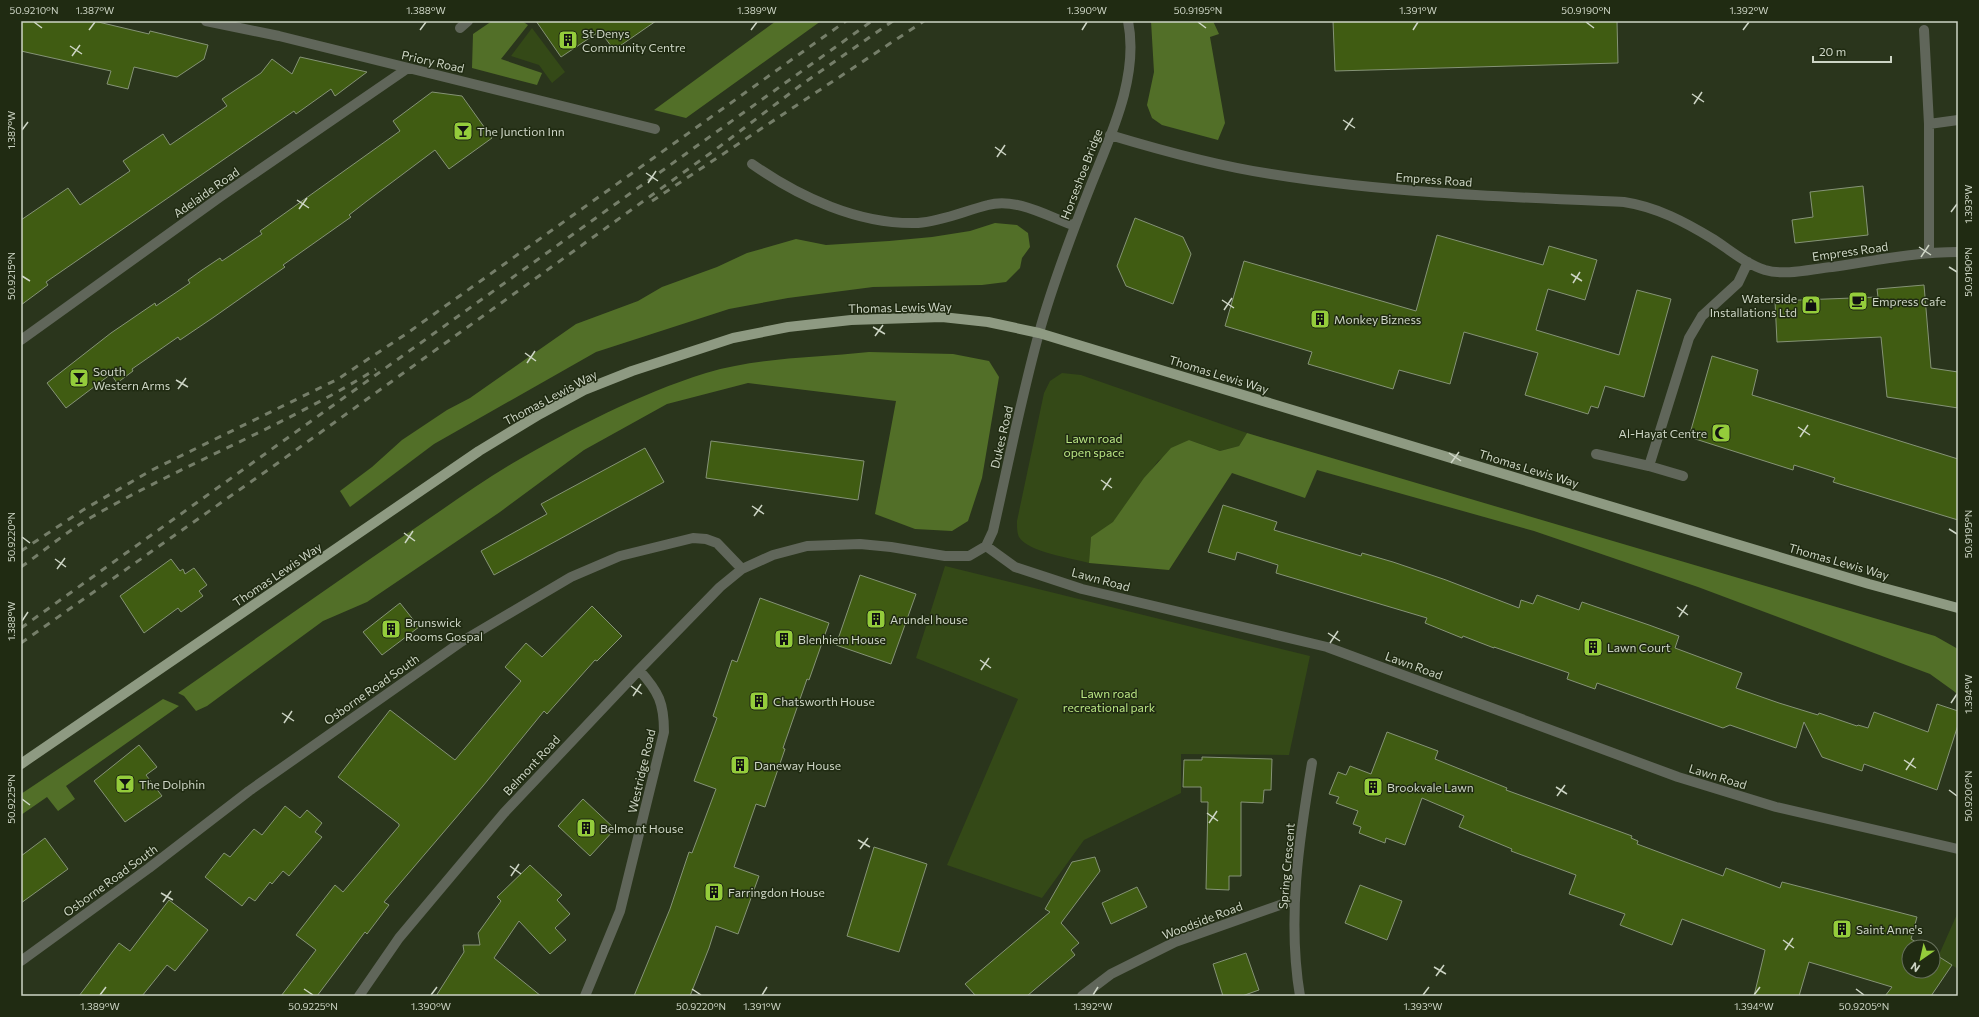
<svg xmlns="http://www.w3.org/2000/svg" width="1979" height="1017" font-family="Commissioner,sans-serif">
	<style>
		.green { fill: #344917 }
		.forest { fill: #526f28 }
		.building { fill: #405c12; stroke: #859376 }
		.lines { fill: none; stroke-linecap: round; stroke-linejoin: round }
		.minor { stroke: #60665a; stroke-width: 10 }
		.primary { stroke: #8e9a82; stroke-width: 10 }
		.rail { stroke: #757e69; stroke-width: 3; stroke-dasharray: 7 7; stroke-linecap: butt }
		.ticks { fill: none; stroke: #cdd5c5; stroke-width: 1.5 }
		.labels { text-anchor: middle; dominant-baseline: central; stroke-width: 3; stroke-linejoin: round; paint-order: stroke }
		.poi-label { font-size: 12px; fill: #cdd5c5; stroke: #202b12; text-anchor: start }
		.street-label { font-size: 12px; fill: #cdd5c5; stroke: #202b12 }
		.park-label { font-size: 12px; fill: #bae684; stroke: #202b12 }
		.neatline { fill: none; stroke: #cdd5c5; stroke-width: 1.5 }
		.ticks-label { font-size: 10px; text-anchor: middle; fill: #cdd5c5 }
	</style>
	<rect width="100%" height="100%" fill="#2a351c"/>
	<path class="green" d="M 532,28 L 565,72 L 552,83 L 539,65 L 511,56 Z
		M 1062,373 L 1081,375 L 1247,433 L 1239,446 L 1220,451 L 1189,440 L 1158,461 L 1113,523 L 1091,537 L 1089,563 C 1071,558 1028,552 1019,537 C 1017,533 1017,526 1017,521 L 1044,393 L 1050,381 Z
		M 945,566 L 1310,656 L 1289,755 L 1181,754 L 1181,793 L 1084,840 L 1042,898 L 947,865 L 1018,699 L 916,658 Z
		M 1958,912 L 1958,969 L 1938,957 Z"/>
	<path class="forest" d="M 492,21 L 522,21 L 528,25 L 501,59 L 542,73 L 537,85 L 472,68 L 473,34 Z
		M 776,21 L 821,21 L 686,118 L 654,110 Z
		M 1151,21 L 1213,21 L 1219,34 L 1210,37 L 1225,123 L 1218,140 L 1162,125 L 1152,118 L 1147,105 L 1154,72 Z
		M 995,223 L 1017,225 L 1028,233 L 1030,247 L 1022,258 L 1020,268 L 1006,282 L 982,285 L 873,287 L 788,298 L 729,309 L 596,352 L 434,444 L 350,507 L 340,491 L 372,467 L 402,440 L 447,410 L 470,398 L 576,324 L 638,301 L 662,287 L 717,267 L 747,253 L 796,239 L 826,245 L 889,241 L 932,237 L 970,231 Z
		M 869,352 L 953,354 L 989,361 L 999,377 L 982,478 L 968,521 L 952,531 L 915,529 L 875,514 L 896,401 L 748,383 L 667,404 L 584,450 L 500,512 L 367,602 L 323,621 L 207,706 L 196,711 L 184,696 L 178,693 C 254,640 329,587 405,535 C 441,511 476,485 513,463 C 573,428 639,394 706,373 C 759,357 815,358 869,352 Z
		M 1247,433 L 1935,636 L 1958,649 L 1958,696 L 1955,692 L 1930,674 L 1698,587 L 1534,531 L 1317,470 L 1305,498 L 1232,473 L 1169,570 L 1089,563 L 1091,537 L 1113,522 L 1144,478 L 1171,448 L 1189,440 L 1220,451 L 1239,446 Z
		M 163,699 L 179,706 L 66,786 L 75,799 L 58,811 L 47,797 L 21,815 L 21,794 Z"/>
	<path class="building" d="M 21,21 L 94,21 L 149,34 L 150,31 L 208,45 L 204,59 L 177,77 L 134,67 L 128,89 L 107,84 L 111,71 L 21,51 Z
		M 536,21 L 656,21 L 614,50 L 600,31 L 561,57 Z
		M 1333,21 L 1617,21 L 1618,63 L 1335,71 Z
		M 300,57 L 367,72 L 335,96 L 331,89 L 296,114 L 294,111 L 46,282 L 48,285 L 21,305 L 21,220 L 68,188 L 80,205 L 130,171 L 123,161 L 163,134 L 170,145 L 227,106 L 222,99 L 261,73 L 272,59 L 292,74 Z
		M 432,92 L 462,96 L 492,138 L 449,169 L 435,150 L 367,201 L 349,215 L 351,217 L 283,265 L 285,267 L 214,317 L 180,340 L 178,337 L 132,369 L 133,371 L 117,383 L 111,374 L 66,408 L 47,383 L 111,333 L 155,303 L 156,306 L 190,283 L 188,280 L 202,270 L 220,258 L 222,261 L 262,234 L 260,231 L 400,131 L 393,121 Z
		M 1863,186 L 1868,235 L 1795,243 L 1792,220 L 1813,217 L 1810,192 Z
		M 1135,218 L 1183,237 L 1191,254 L 1173,304 L 1126,286 L 1117,266 Z
		M 1437,235 L 1543,265 L 1549,246 L 1597,260 L 1585,300 L 1548,289 L 1536,330 L 1619,355 L 1637,290 L 1671,299 L 1644,397 L 1605,386 L 1598,408 L 1591,406 L 1588,414 L 1525,395 L 1538,353 L 1464,332 L 1450,384 L 1399,370 L 1393,389 L 1308,364 L 1312,352 L 1225,326 L 1244,261 L 1416,311 Z
		M 1924,285 L 1931,368 L 1958,372 L 1958,408 L 1887,397 L 1881,337 L 1777,342 L 1775,301 L 1878,297 L 1877,289 Z
		M 1712,356 L 1758,370 L 1752,395 L 1958,459 L 1958,520 L 1833,482 L 1835,478 L 1794,465 L 1793,470 L 1689,437 Z
		M 711,441 L 864,461 L 858,500 L 706,478 Z
		M 645,448 L 664,482 L 494,575 L 481,551 L 547,514 L 541,504 Z
		M 1223,505 L 1277,522 L 1274,530 L 1361,556 L 1362,553 L 1393,562 L 1446,580 L 1519,608 L 1521,600 L 1533,604 L 1537,595 L 1579,610 L 1582,602 L 1649,625 L 1679,636 L 1675,648 L 1742,673 L 1736,688 L 1779,703 L 1818,715 L 1819,713 L 1857,726 L 1858,725 L 1868,728 L 1874,712 L 1928,732 L 1937,704 L 1958,711 L 1958,725 L 1937,790 L 1864,764 L 1862,771 L 1822,757 L 1804,722 L 1796,748 L 1730,725 L 1723,728 L 1597,683 L 1595,689 L 1567,679 L 1569,673 L 1494,647 L 1494,648 L 1463,636 L 1462,638 L 1425,623 L 1427,618 L 1276,573 L 1278,565 L 1237,552 L 1235,560 L 1208,552 Z
		M 171,559 L 180,571 L 183,569 L 185,574 L 194,568 L 207,585 L 199,591 L 203,596 L 181,612 L 178,608 L 144,633 L 120,596 Z
		M 860,575 L 916,594 L 891,664 L 836,645 Z
		M 760,598 L 829,623 L 809,680 L 807,679 L 783,748 L 785,749 L 765,807 L 756,804 L 734,867 L 759,876 L 738,934 L 716,926 L 709,948 L 690,996 L 634,996 L 670,909 L 689,852 L 692,853 L 716,789 L 694,781 L 717,718 L 713,716 L 732,660 L 737,662 Z
		M 400,603 L 419,627 L 382,655 L 363,632 Z
		M 592,606 L 622,636 L 597,661 L 595,660 L 547,714 L 544,711 L 483,786 L 384,902 L 389,905 L 367,934 L 365,932 L 317,996 L 281,996 L 316,950 L 296,935 L 335,885 L 343,892 L 399,826 L 399,824 L 338,777 L 390,710 L 455,760 L 521,681 L 505,667 L 526,643 L 542,657 Z
		M 1387,732 L 1438,751 L 1435,759 L 1507,788 L 1506,790 L 1632,836 L 1631,838 L 1638,841 L 1637,844 L 1723,876 L 1726,868 L 1780,888 L 1782,882 L 1917,917 L 1911,939 L 1924,947 L 1909,947 L 1909,971 L 1933,971 L 1933,953 L 1952,965 L 1931,996 L 1885,996 L 1892,987 L 1809,962 L 1799,996 L 1754,996 L 1765,950 L 1682,919 L 1672,945 L 1620,925 L 1625,914 L 1569,894 L 1576,875 L 1511,851 L 1512,849 L 1459,827 L 1464,816 L 1422,798 L 1405,845 L 1386,838 L 1385,843 L 1359,833 L 1361,827 L 1353,824 L 1358,811 L 1336,803 L 1339,797 L 1329,794 L 1338,772 L 1346,775 L 1350,766 L 1371,774 Z
		M 139,745 L 157,767 L 146,775 L 162,796 L 125,822 L 94,781 Z
		M 1202,757 L 1272,759 L 1271,790 L 1264,790 L 1263,803 L 1241,802 L 1241,876 L 1229,876 L 1229,890 L 1206,889 L 1208,802 L 1201,802 L 1201,787 L 1183,787 L 1184,760 L 1202,760 Z
		M 583,799 L 615,829 L 590,856 L 558,826 Z
		M 285,806 L 300,818 L 307,810 L 322,823 L 315,832 L 322,837 L 289,876 L 283,871 L 272,884 L 270,882 L 255,901 L 249,897 L 242,906 L 205,877 L 224,853 L 230,857 L 254,829 L 262,835 Z
		M 45,838 L 68,869 L 21,903 L 21,856 Z
		M 874,847 L 927,864 L 899,952 L 847,936 Z
		M 1095,857 L 1100,871 L 1061,923 L 1079,943 L 1071,950 L 1075,955 L 1027,996 L 976,996 L 965,984 L 1050,912 L 1045,909 L 1072,862 Z
		M 530,865 L 562,895 L 557,900 L 570,914 L 555,928 L 566,940 L 550,954 L 519,921 L 494,958 L 541,996 L 436,996 L 464,952 L 463,945 L 480,945 L 478,933 L 501,901 L 497,897 Z
		M 1360,885 L 1402,901 L 1387,940 L 1345,923 Z
		M 1137,887 L 1147,907 L 1111,924 L 1102,903 Z
		M 169,900 L 208,930 L 175,971 L 167,965 L 142,996 L 79,996 L 119,943 L 130,951 Z
		M 1246,953 L 1259,990 L 1242,996 L 1223,996 L 1213,964 Z"/>
	<g class="lines">
		<path class="minor" d="M 206,21 L 279,36 L 655,129
			M 460,28 L 468,21
			M 1924,30 L 1929,124 L 1929,253
			M 1929,124 L 1958,120
			M 1110,135 C 1163,151 1217,166 1271,174 C 1388,193 1506,197 1624,202 C 1657,207 1685,222 1713,239 C 1730,250 1746,264 1765,270 C 1786,276 1811,269 1832,267 C 1873,261 1916,252 1958,252
			M 752,164 C 799,197 859,225 918,223 C 943,221 964,211 988,205 C 1016,197 1049,217 1075,226
			M 21,340 L 220,197 L 408,68
			M 1596,454 L 1649,466 L 1683,476
			M 1649,466 L 1689,338 L 1702,316 L 1738,283 L 1748,262
			M 986,546 L 993,531 C 1008,465 1021,398 1039,333 C 1052,286 1069,241 1087,195 C 1107,142 1140,80 1128,21
			M 21,961 L 149,868 L 249,791 L 461,642 L 571,577 L 620,556 L 693,538 L 706,539 L 717,543 L 742,569 L 773,555 L 807,546 L 860,544 L 891,547 L 945,556 L 969,556 L 986,546 L 1015,567 L 1082,589 L 1327,647 L 1678,777 L 1776,807 L 1958,849
			M 359,996 L 399,938 L 504,813 L 639,670 L 720,587 L 742,569
			M 585,996 L 620,911 L 664,732 C 664,703 659,692 639,670
			M 1082,996 L 1111,974 L 1175,942 L 1294,900
			M 1300,996 C 1287,919 1299,839 1312,763"/>
		<path class="primary" d="M 21,764 L 479,451 L 540,414 L 584,390 L 632,371 L 733,338 L 788,327 L 851,320 L 942,317 L 988,322 L 1039,333 L 1586,499 L 1869,584 L 1958,608"/>
		<path class="rail" d="M 652,201 L 924,21
			M 21,551 L 83,510 L 152,470 L 338,379 L 406,334 L 846,21
			M 21,567 C 44,551 66,532 90,518 C 183,464 285,426 376,369
			M 21,628 L 872,21
			M 21,643 L 282,460 L 719,147 L 801,85 L 893,21"/>
	</g>
	<path class="ticks" d="M 34,22 L 42,28M 1198,22 L 1206,28M 1586,22 L 1594,28M 89,30 L 95,22M 420,30 L 426,22M 751,30 L 757,22M 1082,30 L 1087,22M 1413,30 L 1418,22M 1743,30 L 1749,22M 70,46 L 82,54M 72,56 L 80,45M 1692,94 L 1704,102M 1694,104 L 1702,92M 1343,120 L 1355,128M 22,130 L 28,122M 1345,130 L 1353,118M 995,147 L 1006,155M 997,157 L 1005,145M 646,173 L 658,181M 648,183 L 656,171M 297,200 L 309,208M 299,209 L 307,198M 1951,212 L 1957,204M 1919,247 L 1931,255M 1921,257 L 1929,245M 1949,267 L 1957,272M 1571,274 L 1582,281M 22,276 L 30,281M 1573,283 L 1580,272M 1222,300 L 1234,308M 1224,310 L 1232,298M 873,327 L 885,334M 875,336 L 883,325M 525,353 L 536,361M 527,363 L 535,351M 176,380 L 188,387M 178,389 L 186,378M 1798,427 L 1810,435M 1800,437 L 1808,425M 1449,453 L 1461,461M 1451,463 L 1459,452M 1101,480 L 1112,488M 1103,490 L 1111,478M 752,506 L 764,514M 754,516 L 762,505M 1949,529 L 1957,534M 404,533 L 415,541M 22,537 L 30,543M 405,543 L 413,531M 55,559 L 66,567M 57,569 L 65,558M 1677,607 L 1688,615M 1679,617 L 1687,605M 22,621 L 28,612M 1328,633 L 1340,641M 1330,643 L 1338,631M 980,660 L 991,668M 981,670 L 989,658M 631,686 L 642,694M 633,696 L 641,684M 1951,703 L 1957,694M 282,713 L 294,721M 284,723 L 292,711M 1904,760 L 1916,768M 1906,770 L 1914,758M 1556,787 L 1567,794M 1949,790 L 1957,796M 1557,796 L 1565,785M 22,799 L 30,805M 1207,813 L 1218,821M 1209,823 L 1217,811M 858,840 L 870,847M 860,849 L 868,838M 510,866 L 521,874M 511,876 L 519,864M 161,893 L 173,900M 163,902 L 171,891M 1783,940 L 1794,948M 1785,950 L 1793,938M 1434,967 L 1446,974M 1436,976 L 1444,965M 304,989 L 313,995M 692,989 L 701,995M 1856,989 L 1864,995M 100,995 L 106,987M 431,995 L 437,987M 762,995 L 767,987M 1093,995 L 1098,987M 1423,995 L 1429,987M 1754,995 L 1760,987"/>
	<defs>
		<g id="building-square" transform="scale(1)"><rect x="-9" y="-9" width="18" height="18" rx="4" fill="#94cc3b" stroke="#202b12"/><path d="M-4-6H4V6H1V3H-1V6H-4ZM-2.5-4.3h1.7v1.8h-1.7ZM.8-4.3h1.7v1.8H.8ZM-2.5-1h1.7V.8h-1.7ZM.8-1h1.7V.8H.8Z" fill="#111"/></g>
		<g id="bar-square" transform="scale(1)"><rect x="-9" y="-9" width="18" height="18" rx="4" fill="#94cc3b" stroke="#202b12"/><path d="M-6-5H6L.8 .8V4.5H3.5V6h-7V4.5H-.8V.8Z" fill="#111"/></g>
		<g id="cafe-square" transform="scale(1)"><rect x="-9" y="-9" width="18" height="18" rx="4" fill="#94cc3b" stroke="#202b12"/><path d="M-5.5-4.5H6V0H3Q3 3.5 0 3.5H-2.5Q-5.5 3.5-5.5 0ZM3-3.2v2h1.7v-2ZM-6 4.5H4V6H-6Z" fill="#111"/></g>
		<g id="shop-square" transform="scale(1)"><rect x="-9" y="-9" width="18" height="18" rx="4" fill="#94cc3b" stroke="#202b12"/><path d="M-5-2.5h2.3a2.7 3.5 0 0 1 5.4 0H5L5.5 6h-11ZM-1.5-2.5h3a1.5 2.3 0 0 0-3 0Z" fill="#111"/></g>
		<g id="mosque-square" transform="scale(1)"><rect x="-9" y="-9" width="18" height="18" rx="4" fill="#94cc3b" stroke="#202b12"/><path d="M3.5-4.9A6 6 0 1 0 3.5 4.9A5 5 0 1 1 3.5-4.9Z" fill="#111"/></g>
	</defs>
	<g fill-rule="evenodd">
		<use href="#building-square" x="568" y="40"/>
		<use href="#bar-square" x="463" y="131"/>
		<use href="#cafe-square" x="1858" y="301"/>
		<use href="#shop-square" x="1811" y="305"/>
		<use href="#building-square" x="1320" y="319"/>
		<use href="#bar-square" x="79" y="378"/>
		<use href="#mosque-square" x="1721" y="433"/>
		<use href="#building-square" x="876" y="619"/>
		<use href="#building-square" x="391" y="629"/>
		<use href="#building-square" x="784" y="639"/>
		<use href="#building-square" x="1593" y="647"/>
		<use href="#building-square" x="759" y="701"/>
		<use href="#building-square" x="740" y="765"/>
		<use href="#bar-square" x="125" y="784"/>
		<use href="#building-square" x="1373" y="787"/>
		<use href="#building-square" x="586" y="828"/>
		<use href="#building-square" x="714" y="892"/>
		<use href="#building-square" x="1842" y="929"/>
	</g>
	<g class="labels">
		<g class="poi-label">
			<text x="582" y="33">St Denys<tspan x="582" dy="14">Community Centre</tspan></text>
			<text x="477" y="131">The Junction Inn</text>
			<text x="1797" y="298" text-anchor="end">Waterside<tspan x="1797" dy="14">Installations Ltd</tspan></text>
			<text x="1872" y="301">Empress Cafe</text>
			<text x="1334" y="319">Monkey Bizness</text>
			<text x="93" y="371">South<tspan x="93" dy="14">Western Arms</tspan></text>
			<text x="1707" y="433" text-anchor="end">Al-Hayat Centre</text>
			<text x="890" y="619">Arundel house</text>
			<text x="405" y="622">Brunswick<tspan x="405" dy="14">Rooms Gospal</tspan></text>
			<text x="798" y="639">Blenhiem House</text>
			<text x="1607" y="647">Lawn Court</text>
			<text x="773" y="701">Chatsworth House</text>
			<text x="754" y="765">Daneway House</text>
			<text x="139" y="784">The Dolphin</text>
			<text x="1387" y="787">Brookvale Lawn</text>
			<text x="600" y="828">Belmont House</text>
			<text x="728" y="892">Farringdon House</text>
			<text x="1856" y="929">Saint Anne's</text>
		</g>
		<g class="street-label">
			<text transform="translate(433 61) rotate(13)">Priory Road</text>
			<text transform="translate(1081 174) rotate(-69)">Horseshoe Bridge</text>
			<text transform="translate(1434 179) rotate(4)">Empress Road</text>
			<text transform="translate(206 192) rotate(-35)">Adelaide Road</text>
			<text transform="translate(1850 251) rotate(-8)">Empress Road</text>
			<text transform="translate(900 307) rotate(-1)">Thomas Lewis Way</text>
			<text transform="translate(1219 374) rotate(17)">Thomas Lewis Way</text>
			<text transform="translate(550 397) rotate(-28)">Thomas Lewis Way</text>
			<text transform="translate(1001 437) rotate(-77)">Dukes Road</text>
			<text transform="translate(1529 468) rotate(17)">Thomas Lewis Way</text>
			<text transform="translate(1839 561) rotate(16)">Thomas Lewis Way</text>
			<text transform="translate(277 574) rotate(-34)">Thomas Lewis Way</text>
			<text transform="translate(1101 579) rotate(15)">Lawn Road</text>
			<text transform="translate(1414 665) rotate(20)">Lawn Road</text>
			<text transform="translate(371 689) rotate(-35)">Osborne Road South</text>
			<text transform="translate(531 765) rotate(-47)">Belmont Road</text>
			<text transform="translate(641 771) rotate(-77)">Westridge Road</text>
			<text transform="translate(1718 776) rotate(17)">Lawn Road</text>
			<text transform="translate(1286 866) rotate(-85)">Spring Crescent</text>
			<text transform="translate(110 880) rotate(-36)">Osborne Road South</text>
			<text transform="translate(1202 920) rotate(-21)">Woodside Road</text>
		</g>
		<g class="park-label">
			<text x="1094" y="438">Lawn road<tspan x="1094" dy="14">open space</tspan></text>
			<text x="1109" y="693">Lawn road<tspan x="1109" dy="14">recreational park</tspan></text>
		</g>
	</g>
	<rect width="1979" height="1017" fill="none" stroke="#202b12" stroke-width="44"/>
	<g transform="translate(1921 959) rotate(214)"><circle r="19" fill="#202b12" stroke="#656f5a"/>
	<path d="M0-3L7 15L0 10L-7 15Z" fill="#94cc3b"/>
	<text y="-6" font-size="11" font-weight="bold" text-anchor="middle" fill="#cdd5c5">N</text>
	</g>
	<path d="M1813 56v6h78v-6" fill="none" stroke="#cdd5c5" stroke-width="2"/>
	<text x="1819" y="56" font-size="12" fill="#cdd5c5" stroke="#202b12" stroke-width="3" paint-order="stroke">20 m</text>
	<rect x="22" y="22" width="1935" height="973" class="neatline"/>
	<g class="ticks-label">
		<text x="34" y="14">50.9210°N</text>
		<text x="95" y="14">1.387°W</text>
		<text x="426" y="14">1.388°W</text>
		<text x="757" y="14">1.389°W</text>
		<text x="1087" y="14">1.390°W</text>
		<text x="1198" y="14">50.9195°N</text>
		<text x="1418" y="14">1.391°W</text>
		<text x="1586" y="14">50.9190°N</text>
		<text x="1749" y="14">1.392°W</text>
		<text transform="translate(11 130) rotate(-90)" y="4">1.387°W</text>
		<text transform="translate(1968 204) rotate(-90)" y="4">1.393°W</text>
		<text transform="translate(1968 272) rotate(-90)" y="4">50.9190°N</text>
		<text transform="translate(11 276) rotate(-90)" y="4">50.9215°N</text>
		<text transform="translate(1968 534) rotate(-90)" y="4">50.9195°N</text>
		<text transform="translate(11 537) rotate(-90)" y="4">50.9220°N</text>
		<text transform="translate(11 621) rotate(-90)" y="4">1.388°W</text>
		<text transform="translate(1968 694) rotate(-90)" y="4">1.394°W</text>
		<text transform="translate(1968 796) rotate(-90)" y="4">50.9200°N</text>
		<text transform="translate(11 799) rotate(-90)" y="4">50.9225°N</text>
		<text x="100" y="1010">1.389°W</text>
		<text x="313" y="1010">50.9225°N</text>
		<text x="431" y="1010">1.390°W</text>
		<text x="701" y="1010">50.9220°N</text>
		<text x="762" y="1010">1.391°W</text>
		<text x="1093" y="1010">1.392°W</text>
		<text x="1423" y="1010">1.393°W</text>
		<text x="1754" y="1010">1.394°W</text>
		<text x="1864" y="1010">50.9205°N</text>
	</g>
</svg>
